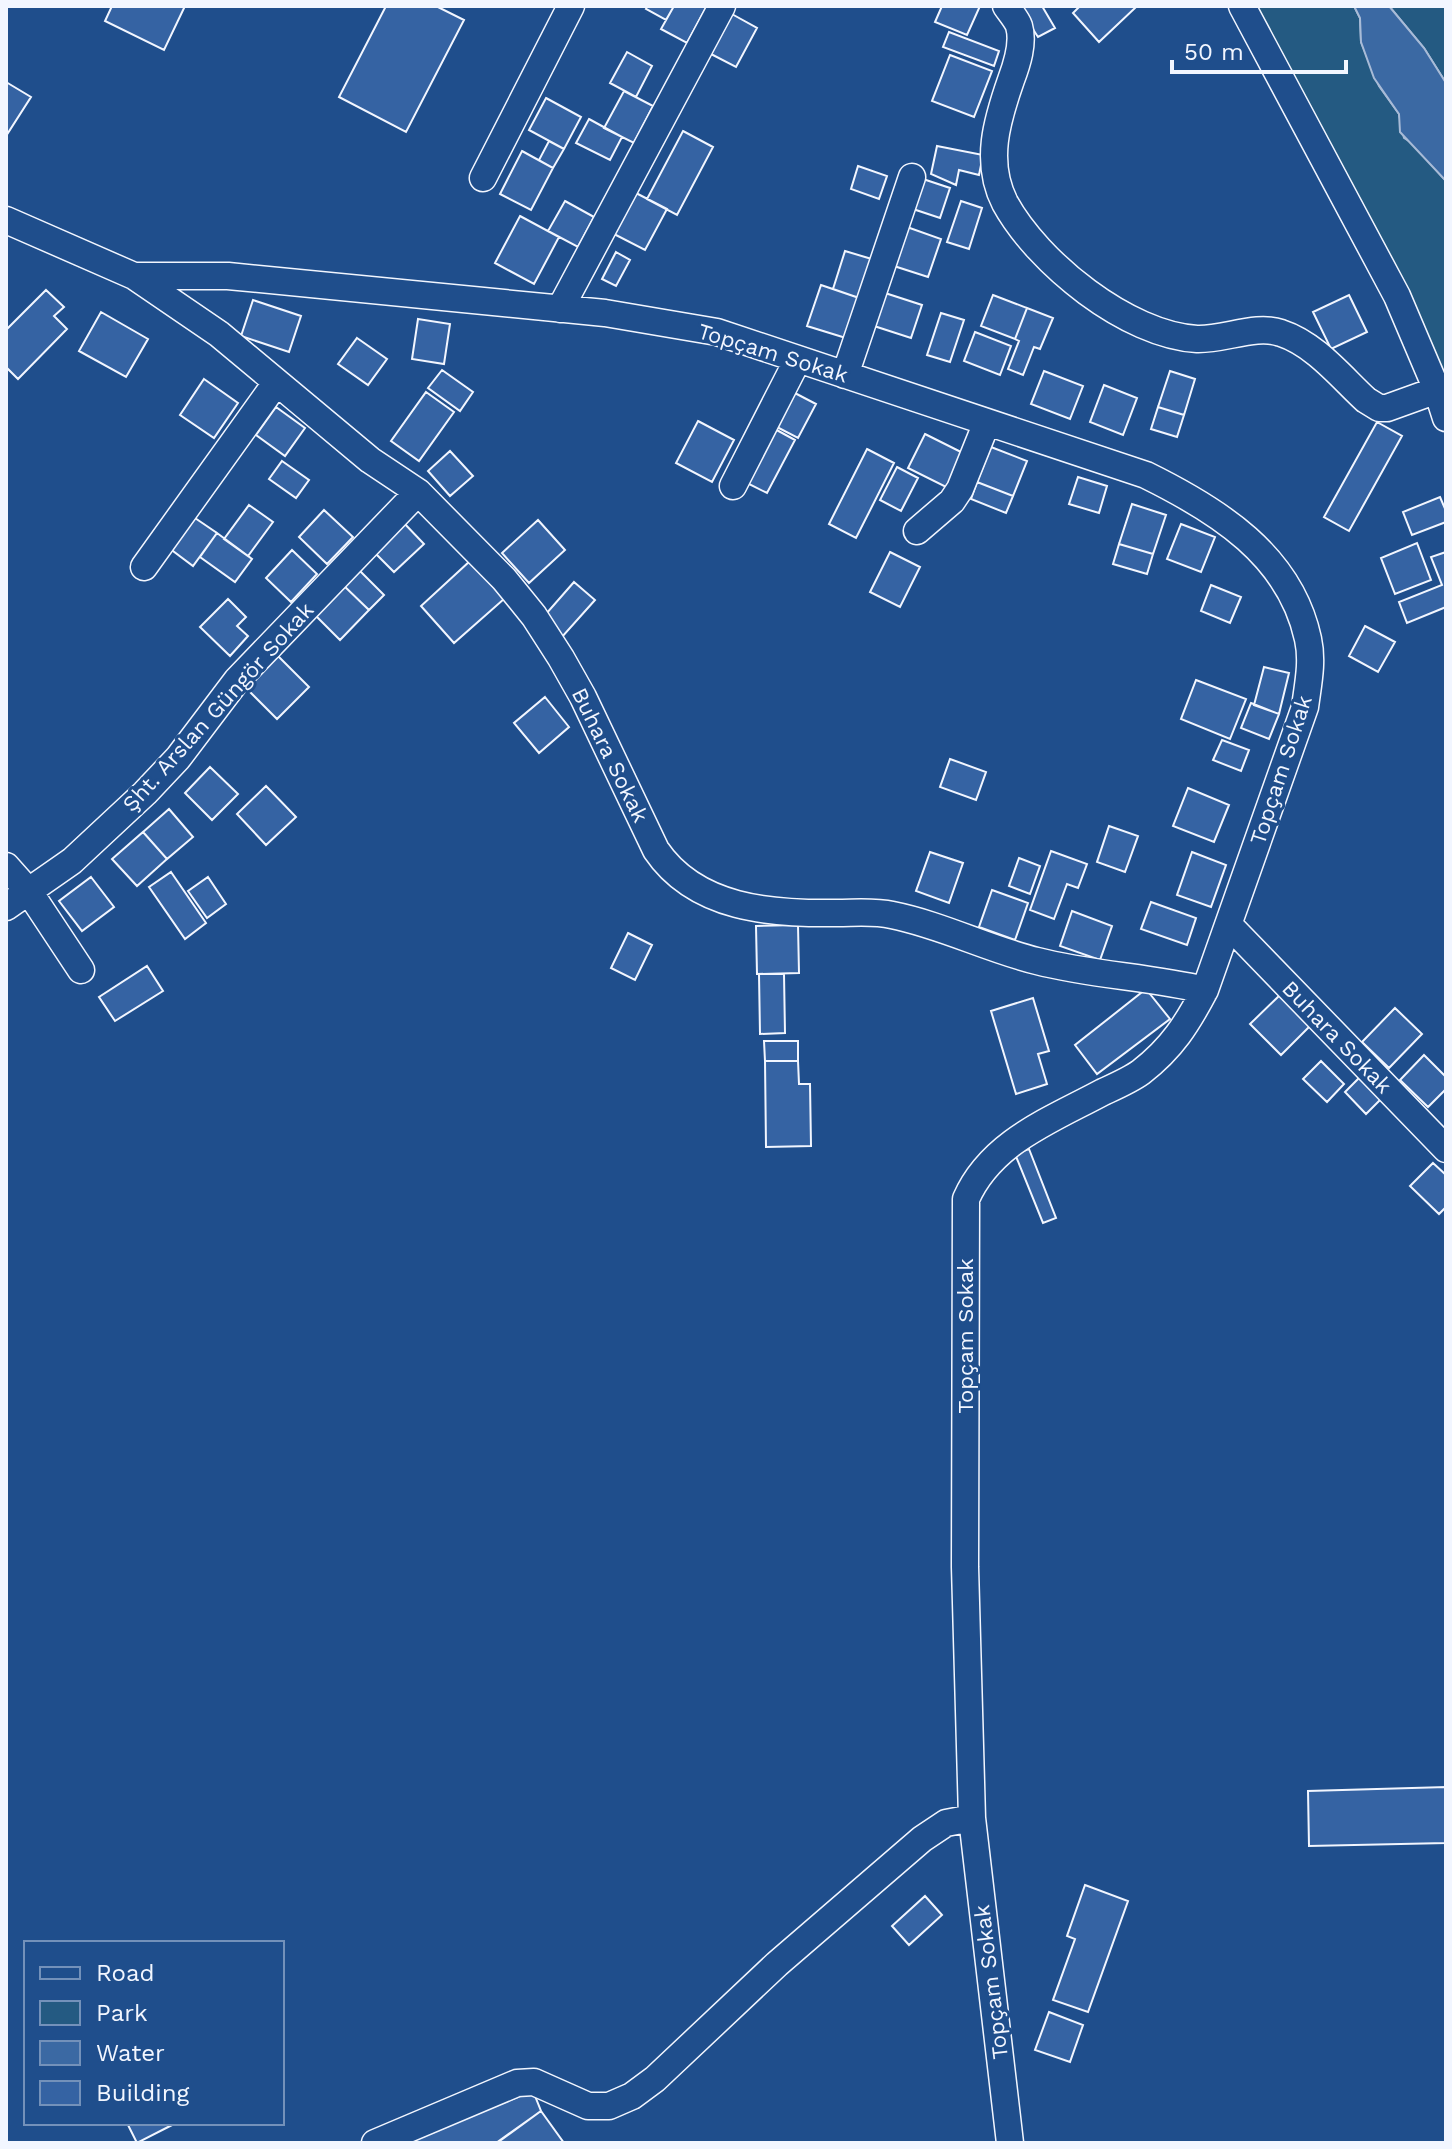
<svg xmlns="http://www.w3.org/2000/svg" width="1452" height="2149" font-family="'Work Sans',sans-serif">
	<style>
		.green { fill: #245a82; stroke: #a8bbd7; stroke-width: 2 }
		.water { fill: #3b69a3; stroke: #a8bbd7; stroke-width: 2 }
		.building { fill: #3563a3; stroke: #f2f6ff; stroke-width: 2 }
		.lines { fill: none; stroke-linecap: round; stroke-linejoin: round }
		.minor-casing { stroke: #f2f6ff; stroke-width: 29 }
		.minor { stroke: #1f4e8c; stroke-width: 26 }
		.labels { text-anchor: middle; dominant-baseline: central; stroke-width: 6; stroke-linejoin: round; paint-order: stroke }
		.street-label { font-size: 22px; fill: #f2f6ff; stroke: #1f4e8c }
	</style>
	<rect width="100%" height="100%" fill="#1f4e8c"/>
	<path class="green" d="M 1242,6 L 1354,6 L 1360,18 L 1361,42 L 1379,86 L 1399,114 L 1404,138 L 1412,143 L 1446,181 L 1446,418 Z
		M 1389,6 L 1446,6 L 1446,83 L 1424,48 Z"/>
	<path class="water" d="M 1354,6 L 1389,6 L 1424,48 L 1446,83 L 1446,181 L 1400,132 L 1399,114 L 1374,78 L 1361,42 L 1360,18 Z"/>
	<path class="building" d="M 112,6 L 185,6 L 164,50 L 105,21 Z
		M 386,6 L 436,6 L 464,20 L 406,132 L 339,97 Z
		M 648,6 L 674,6 L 666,20 L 646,9 Z
		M 674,6 L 707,6 L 687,43 L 661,29 Z
		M 942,6 L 980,6 L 967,35 L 935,22 Z
		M 1018,6 L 1042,6 L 1055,28 L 1038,37 Z
		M 1080,6 L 1133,6 L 1135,8 L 1099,42 L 1073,13 Z
		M 730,13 L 757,28 L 736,67 L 709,53 Z
		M 949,32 L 999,51 L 994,66 L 943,47 Z
		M 627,52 L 652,66 L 636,97 L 610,83 Z
		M 950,55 L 992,71 L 974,117 L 932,101 Z
		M 6,82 L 31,97 L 6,136 Z
		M 624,91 L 653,106 L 634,143 L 604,128 Z
		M 546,98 L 581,117 L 564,149 L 529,130 Z
		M 589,119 L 622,137 L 610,160 L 576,143 Z
		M 683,131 L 713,147 L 677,215 L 647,199 Z
		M 549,141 L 564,149 L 553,168 L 539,160 Z
		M 937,146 L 983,155 L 979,175 L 959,170 L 956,185 L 931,174 Z
		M 522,151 L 553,168 L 531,210 L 500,194 Z
		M 858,166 L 887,176 L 879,199 L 851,189 Z
		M 923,179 L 950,188 L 940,218 L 913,209 Z
		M 634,192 L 667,209 L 645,250 L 612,233 Z
		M 565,201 L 594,217 L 578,247 L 548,231 Z
		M 961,201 L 982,208 L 969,249 L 947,242 Z
		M 520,216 L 559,237 L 534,284 L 495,263 Z
		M 907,227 L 941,239 L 928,277 L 894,266 Z
		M 845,251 L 875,260 L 862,299 L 833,289 Z
		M 616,252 L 630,260 L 616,286 L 602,279 Z
		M 821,285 L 862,299 L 849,339 L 807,326 Z
		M 46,290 L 64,307 L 54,316 L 67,329 L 18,379 L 6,367 L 6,330 Z
		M 882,292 L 922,305 L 911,338 L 871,325 Z
		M 993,295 L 1027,308 L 1015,339 L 981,326 Z
		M 1349,295 L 1367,332 L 1331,349 L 1313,312 Z
		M 253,300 L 301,316 L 289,352 L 241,336 Z
		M 1027,308 L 1053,318 L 1040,349 L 1034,347 L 1023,375 L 1008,369 L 1019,341 L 1015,339 Z
		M 101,312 L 148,339 L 126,377 L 79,351 Z
		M 941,313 L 964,320 L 950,362 L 927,355 Z
		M 418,319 L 450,324 L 444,364 L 412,359 Z
		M 975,332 L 1011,346 L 1000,375 L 964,361 Z
		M 357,338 L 387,359 L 368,385 L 338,364 Z
		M 442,370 L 473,392 L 460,411 L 428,388 Z
		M 1044,371 L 1083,386 L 1070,419 L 1031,404 Z
		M 1170,371 L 1195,379 L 1184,415 L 1158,407 Z
		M 204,379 L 238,403 L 214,438 L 180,415 Z
		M 1104,385 L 1137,398 L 1123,435 L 1090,422 Z
		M 791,391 L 816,404 L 798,438 L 773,425 Z
		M 426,392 L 454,412 L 419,461 L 391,441 Z
		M 276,407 L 305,428 L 285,456 L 256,435 Z
		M 1158,407 L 1184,415 L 1177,437 L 1151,429 Z
		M 698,421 L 734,440 L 712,482 L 676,463 Z
		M 1377,422 L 1402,436 L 1349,531 L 1324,517 Z
		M 773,428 L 795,440 L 767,493 L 745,482 Z
		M 925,434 L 965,454 L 948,488 L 908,468 Z
		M 991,447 L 1027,461 L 1013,496 L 977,482 Z
		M 867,449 L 894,463 L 856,538 L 829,524 Z
		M 450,451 L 473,476 L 450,496 L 428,471 Z
		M 282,461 L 309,480 L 296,498 L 269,479 Z
		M 897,467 L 918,478 L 901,511 L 880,500 Z
		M 1078,477 L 1107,486 L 1099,513 L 1069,504 Z
		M 977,482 L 1013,496 L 1006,513 L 971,499 Z
		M 1440,497 L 1446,511 L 1446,522 L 1412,535 L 1403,512 Z
		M 1132,504 L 1166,515 L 1153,554 L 1119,544 Z
		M 249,505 L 273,522 L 248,556 L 224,539 Z
		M 324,510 L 353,537 L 327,564 L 299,537 Z
		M 192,516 L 217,533 L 193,566 L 169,548 Z
		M 538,520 L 565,550 L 529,583 L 502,553 Z
		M 402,521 L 424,544 L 394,572 L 372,550 Z
		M 1181,524 L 1215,537 L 1201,572 L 1167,559 Z
		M 217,533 L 252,559 L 235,582 L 200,557 Z
		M 1417,543 L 1431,580 L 1395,594 L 1381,558 Z
		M 1119,544 L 1153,554 L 1147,574 L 1113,564 Z
		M 292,550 L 317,574 L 291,602 L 266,578 Z
		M 890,552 L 920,567 L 900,607 L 870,592 Z
		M 1446,552 L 1446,607 L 1407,623 L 1399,602 L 1442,585 L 1431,557 Z
		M 470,561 L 504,599 L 454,643 L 421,606 Z
		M 356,567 L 384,595 L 369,610 L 341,583 Z
		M 574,582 L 595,600 L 562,637 L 545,615 Z
		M 341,583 L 369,610 L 340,640 L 312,612 Z
		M 1211,585 L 1241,597 L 1230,623 L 1201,611 Z
		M 228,599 L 246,617 L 237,626 L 248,636 L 230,656 L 200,627 Z
		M 1365,626 L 1395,642 L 1378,672 L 1349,656 Z
		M 277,655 L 309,687 L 277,719 L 245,687 Z
		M 1264,667 L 1289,673 L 1279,714 L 1254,705 Z
		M 1196,680 L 1246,699 L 1230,739 L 1181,719 Z
		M 545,697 L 569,727 L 539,753 L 514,723 Z
		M 1251,703 L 1279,714 L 1269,739 L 1241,728 Z
		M 1222,740 L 1249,750 L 1241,771 L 1213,760 Z
		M 950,759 L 986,772 L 976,800 L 940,787 Z
		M 210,767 L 238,794 L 212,820 L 185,793 Z
		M 266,786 L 296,817 L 266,845 L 237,814 Z
		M 1188,788 L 1229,805 L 1214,842 L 1173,826 Z
		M 169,809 L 193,837 L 167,859 L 143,832 Z
		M 1109,826 L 1138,836 L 1125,872 L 1097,862 Z
		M 143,832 L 167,859 L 137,886 L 112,859 Z
		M 1051,851 L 1087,864 L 1078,888 L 1067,884 L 1054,919 L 1030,910 Z
		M 930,852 L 963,863 L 949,903 L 916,891 Z
		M 1192,852 L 1226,865 L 1211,907 L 1177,895 Z
		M 1019,858 L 1040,866 L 1030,894 L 1009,886 Z
		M 171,872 L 206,923 L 185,939 L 149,887 Z
		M 91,877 L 114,907 L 82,931 L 59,901 Z
		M 208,877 L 226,904 L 207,918 L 188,891 Z
		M 992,890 L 1028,903 L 1015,940 L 979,927 Z
		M 1151,902 L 1196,918 L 1187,945 L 1141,929 Z
		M 1072,911 L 1112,926 L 1100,960 L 1060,946 Z
		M 798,925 L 799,973 L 757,974 L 756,926 Z
		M 628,933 L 652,945 L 635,980 L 611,968 Z
		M 147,966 L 163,991 L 115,1021 L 99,997 Z
		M 759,974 L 784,974 L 785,1033 L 760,1034 Z
		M 1146,989 L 1170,1019 L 1097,1074 L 1075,1045 Z
		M 1280,995 L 1310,1026 L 1281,1055 L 1250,1024 Z
		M 1033,998 L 1049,1051 L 1038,1054 L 1047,1084 L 1016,1094 L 991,1011 Z
		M 1395,1008 L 1422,1034 L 1389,1068 L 1362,1042 Z
		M 764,1041 L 798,1041 L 798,1061 L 765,1061 Z
		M 1424,1055 L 1446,1077 L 1446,1089 L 1428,1107 L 1400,1080 Z
		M 765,1061 L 798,1061 L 799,1084 L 810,1084 L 811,1146 L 766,1147 Z
		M 1321,1061 L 1344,1084 L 1327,1102 L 1303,1079 Z
		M 1360,1077 L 1382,1098 L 1366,1114 L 1345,1092 Z
		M 1029,1149 L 1056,1218 L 1043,1223 L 1015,1154 Z
		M 1433,1163 L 1446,1175 L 1446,1207 L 1439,1214 L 1410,1186 Z
		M 1446,1787 L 1446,1843 L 1309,1846 L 1308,1791 Z
		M 1085,1885 L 1128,1901 L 1088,2012 L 1053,2000 L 1075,1939 L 1067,1936 Z
		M 925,1896 L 942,1915 L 909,1945 L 892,1926 Z
		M 1049,2012 L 1083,2025 L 1070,2062 L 1035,2050 Z
		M 533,2091 L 541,2111 L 496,2143 L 403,2143 Z
		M 541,2111 L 564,2143 L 497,2143 Z
		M 127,2123 L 176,2123 L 137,2143 Z"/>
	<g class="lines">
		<g class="minor-casing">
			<path id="minor" d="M 1006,6 C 1010,12 1017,20 1019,26 C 1024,43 1017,64 1011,80 C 997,120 984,162 1005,203 C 1038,263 1127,335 1197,339 C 1224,340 1256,324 1281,333 C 1315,344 1341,377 1366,400 L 1379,408 L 1387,408 L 1437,390
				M 1242,6 L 1397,296 L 1437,390 L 1446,418
				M 483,178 L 571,6
				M 6,220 L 134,276 L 228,276 L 605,313 L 717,332 L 1146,475 C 1217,510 1290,555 1308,639 C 1313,662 1308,684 1305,707 L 1205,990 C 1187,1024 1172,1048 1141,1072 C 1130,1080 1116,1086 1103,1092 C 1051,1120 991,1142 966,1199 L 965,1567 L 972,1818 L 1010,2143
				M 134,276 L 219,334 L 370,460 L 418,492 L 504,579 L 534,616 L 561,658 L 583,697 L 656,850 C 696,909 771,914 837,913 C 855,913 874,911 892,915 C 942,925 988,949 1037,961 C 1092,975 1149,977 1205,990
				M 560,309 L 722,6
				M 845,375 L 912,177
				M 733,486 L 798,359
				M 917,531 L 952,501 L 960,489 L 987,422
				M 144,567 L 276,383
				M 6,866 L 30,893 L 81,970
				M 6,907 L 72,861 L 145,793 L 178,758 L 237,680 L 418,492
				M 1229,925 L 1446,1149
				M 375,2143 L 517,2083 L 534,2082 L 588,2106 L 609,2106 L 632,2096 L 655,2079 L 777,1964 L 922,1839 L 946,1823 L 972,1818"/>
		</g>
		<use href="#minor" class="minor"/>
	</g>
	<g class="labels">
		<g class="street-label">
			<text transform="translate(773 353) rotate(17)">Topçam Sokak</text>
			<text transform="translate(218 707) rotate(-48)">Şht. Arslan Güngör Sokak</text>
			<text transform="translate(610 755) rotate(64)">Buhara Sokak</text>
			<text transform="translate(1281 770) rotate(-72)">Topçam Sokak</text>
			<text transform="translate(1337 1037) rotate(46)">Buhara Sokak</text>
			<text transform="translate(965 1336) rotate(-90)">Topçam Sokak</text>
			<text transform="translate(991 1982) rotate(-97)">Topçam Sokak</text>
		</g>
	</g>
	<rect width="1452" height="2149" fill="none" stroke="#f2f6ff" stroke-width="16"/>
	<rect x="24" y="1941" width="260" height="184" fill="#1f4e8c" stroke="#7391ba" stroke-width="2"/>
	<rect x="40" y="1967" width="40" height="12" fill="#1f4e8c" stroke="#7391ba" stroke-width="2"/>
	<text x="96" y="1981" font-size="24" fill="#f2f6ff">Road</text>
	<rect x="40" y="2001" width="40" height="24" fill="#245a82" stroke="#7391ba" stroke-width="2"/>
	<text x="96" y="2021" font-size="24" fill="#f2f6ff">Park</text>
	<rect x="40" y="2041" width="40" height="24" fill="#3b69a3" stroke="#7391ba" stroke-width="2"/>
	<text x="96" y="2061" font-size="24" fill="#f2f6ff">Water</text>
	<rect x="40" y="2081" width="40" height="24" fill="#3563a3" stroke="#7391ba" stroke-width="2"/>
	<text x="96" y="2101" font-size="24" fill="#f2f6ff">Building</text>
	<path d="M1172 60v12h174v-12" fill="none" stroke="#f2f6ff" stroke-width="4"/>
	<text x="1184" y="60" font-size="24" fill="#f2f6ff" stroke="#1f4e8c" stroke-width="6" paint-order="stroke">50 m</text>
</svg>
